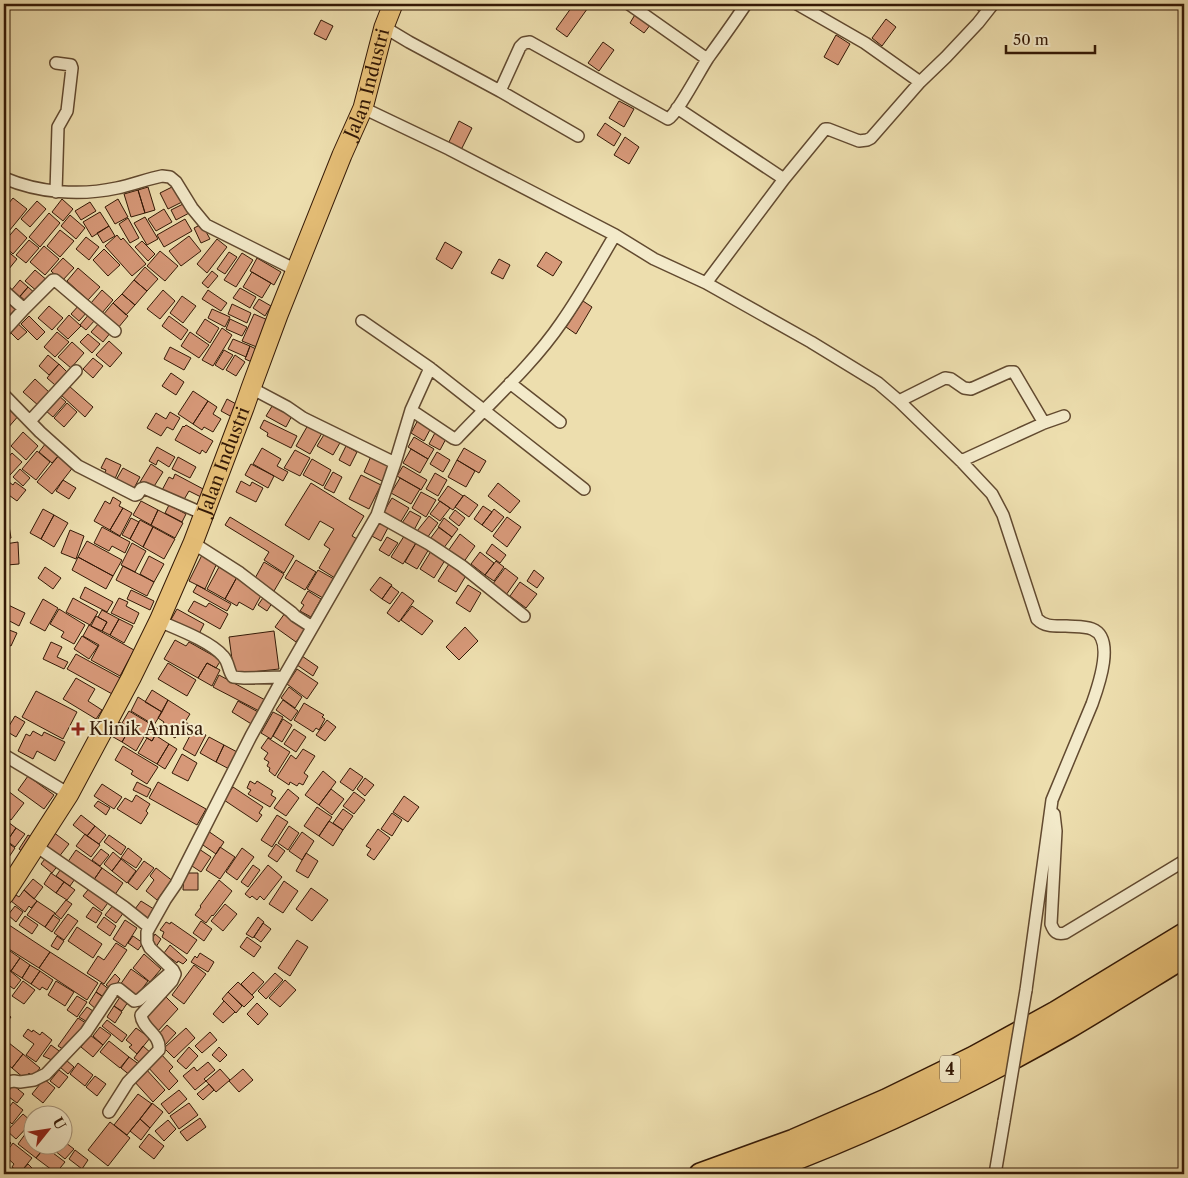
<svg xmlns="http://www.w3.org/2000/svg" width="1188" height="1178" font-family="'Libre Caslon Text',serif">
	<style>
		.building { fill: #d69878; stroke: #341906 }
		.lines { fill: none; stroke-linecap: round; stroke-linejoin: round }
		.minor-casing { stroke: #624a30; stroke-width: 14 }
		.primary-casing { stroke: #341906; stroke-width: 21 }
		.motorway-casing { stroke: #341906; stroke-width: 24 }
		.minor { stroke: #f3eaca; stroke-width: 11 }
		.primary { stroke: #e6bf77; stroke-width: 19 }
		.motorway { stroke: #e6bf77; stroke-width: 21 }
		.minor-bridge-casing { stroke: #624a30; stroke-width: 14; stroke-linecap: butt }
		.minor-bridge { stroke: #f3eaca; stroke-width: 11 }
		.poi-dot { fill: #8f2418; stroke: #f3eaca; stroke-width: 2 }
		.labels { text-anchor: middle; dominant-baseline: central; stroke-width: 4; stroke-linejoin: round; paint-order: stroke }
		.shield { fill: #f3eaca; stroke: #6d5841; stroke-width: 1 }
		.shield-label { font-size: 16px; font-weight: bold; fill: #341906 }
		.street-label { font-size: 18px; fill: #341906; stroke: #f3eaca }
		.poi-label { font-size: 18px; fill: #341906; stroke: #f3eaca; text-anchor: start }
	</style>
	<rect width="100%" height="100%" fill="#eddeae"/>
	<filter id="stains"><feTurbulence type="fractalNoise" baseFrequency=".004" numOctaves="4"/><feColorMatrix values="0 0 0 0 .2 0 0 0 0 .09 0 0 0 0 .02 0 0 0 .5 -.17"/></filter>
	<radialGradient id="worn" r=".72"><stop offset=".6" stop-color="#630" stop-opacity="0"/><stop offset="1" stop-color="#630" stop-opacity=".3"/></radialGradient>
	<path class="building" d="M 574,4 L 588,4 L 590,5 L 567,37 L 556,29 Z
		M 970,4 L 988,4 L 980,12 Z
		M 636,13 L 651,24 L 644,33 L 630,23 Z
		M 886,19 L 896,27 L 882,46 L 872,38 Z
		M 321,20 L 333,26 L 326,40 L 314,34 Z
		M 836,35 L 850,44 L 838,65 L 824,57 Z
		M 603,42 L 614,50 L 599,71 L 588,63 Z
		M 619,101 L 634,109 L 624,127 L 609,118 Z
		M 459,121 L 472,128 L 461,150 L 448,144 Z
		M 605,123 L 621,134 L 614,146 L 597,135 Z
		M 625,137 L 639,147 L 629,164 L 614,155 Z
		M 174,186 L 182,202 L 168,209 L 160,193 Z
		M 148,187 L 155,210 L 145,213 L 138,190 Z
		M 138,190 L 145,213 L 131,217 L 124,194 Z
		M 13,198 L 27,209 L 5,236 L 4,234 L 4,209 Z
		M 62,199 L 73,209 L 63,221 L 52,212 Z
		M 118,199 L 128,217 L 115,224 L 105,207 Z
		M 37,201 L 46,209 L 30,227 L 21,219 Z
		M 90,202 L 96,211 L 81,220 L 75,211 Z
		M 187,202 L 191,212 L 176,220 L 171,210 Z
		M 164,209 L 172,222 L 156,231 L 148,219 Z
		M 100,212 L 109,226 L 92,237 L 83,222 Z
		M 49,213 L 60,223 L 40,247 L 29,237 Z
		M 70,215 L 85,228 L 76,239 L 61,226 Z
		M 145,217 L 158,239 L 147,245 L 134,223 Z
		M 128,218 L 139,238 L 130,243 L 119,224 Z
		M 185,219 L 192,231 L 164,247 L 157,235 Z
		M 202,224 L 210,239 L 201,243 L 194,228 Z
		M 109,226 L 115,236 L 103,243 L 97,233 Z
		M 16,228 L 27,238 L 13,254 L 4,246 L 4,242 Z
		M 60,230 L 74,241 L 60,257 L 47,246 Z
		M 117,235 L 121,240 L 123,238 L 146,264 L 132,276 L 105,246 Z
		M 189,236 L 201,251 L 181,266 L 169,251 Z
		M 86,237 L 99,247 L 89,260 L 76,249 Z
		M 217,239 L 227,247 L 207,273 L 197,264 Z
		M 29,240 L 39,248 L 26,263 L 16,255 Z
		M 142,241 L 155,254 L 148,261 L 135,247 Z
		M 445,242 L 462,252 L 452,269 L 436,259 Z
		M 44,246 L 59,259 L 45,275 L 30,262 Z
		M 104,249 L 120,265 L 108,276 L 93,260 Z
		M 6,250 L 17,259 L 4,275 L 4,253 Z
		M 160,251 L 178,266 L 165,281 L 147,266 Z
		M 229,252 L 237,257 L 225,274 L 217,269 Z
		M 546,252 L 562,262 L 553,276 L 537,266 Z
		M 242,253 L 253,260 L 236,287 L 224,280 Z
		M 63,258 L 74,268 L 62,281 L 51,271 Z
		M 257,258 L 281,272 L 274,285 L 250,271 Z
		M 499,259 L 510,265 L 503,279 L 491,273 Z
		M 145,267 L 158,279 L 147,291 L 134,280 Z
		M 78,268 L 100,287 L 88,300 L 67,281 Z
		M 35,270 L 48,281 L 38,292 L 25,281 Z
		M 212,271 L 218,276 L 208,288 L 202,283 Z
		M 252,272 L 271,283 L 262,298 L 243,287 Z
		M 20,280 L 28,287 L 18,299 L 10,292 Z
		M 134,280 L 147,291 L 135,305 L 122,294 Z
		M 28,287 L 36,294 L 28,303 L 20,296 Z
		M 240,288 L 256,297 L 250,308 L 233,298 Z
		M 102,290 L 113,300 L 102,313 L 91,303 Z
		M 163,290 L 175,301 L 160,319 L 147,309 Z
		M 208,290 L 227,303 L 221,311 L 202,299 Z
		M 122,294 L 135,305 L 126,315 L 113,303 Z
		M 182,296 L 196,306 L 183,323 L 170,313 Z
		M 259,299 L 271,306 L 265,316 L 253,308 Z
		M 8,301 L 18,311 L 5,324 L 4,322 L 4,304 Z
		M 583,301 L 592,307 L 576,334 L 566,327 Z
		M 113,303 L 128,316 L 118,328 L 103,315 Z
		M 80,304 L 88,311 L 79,321 L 71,314 Z
		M 232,304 L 251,313 L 247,323 L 228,314 Z
		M 49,306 L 63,318 L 52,330 L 38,318 Z
		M 212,309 L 230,317 L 225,327 L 208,318 Z
		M 90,313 L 96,319 L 86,330 L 80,325 Z
		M 254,314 L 270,321 L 259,348 L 242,341 Z
		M 69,315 L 81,326 L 68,339 L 57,329 Z
		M 29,316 L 45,332 L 37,340 L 21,324 Z
		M 169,316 L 188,330 L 181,340 L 162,326 Z
		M 205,319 L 219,328 L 210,343 L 196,333 Z
		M 230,319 L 247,327 L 242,336 L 226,329 Z
		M 16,322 L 27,332 L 18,340 L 8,330 Z
		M 100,322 L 111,332 L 103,342 L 91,332 Z
		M 222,328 L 232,335 L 213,366 L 202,360 Z
		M 57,332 L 69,342 L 55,357 L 44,347 Z
		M 190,332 L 209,345 L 199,358 L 181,346 Z
		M 88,334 L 100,344 L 92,353 L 80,342 Z
		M 233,339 L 250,346 L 246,357 L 228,349 Z
		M 109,341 L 122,353 L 110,367 L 96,355 Z
		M 72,342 L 84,353 L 71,368 L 58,357 Z
		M 250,346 L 260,351 L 254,363 L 245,359 Z
		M 170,347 L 191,358 L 184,370 L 164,359 Z
		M 224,350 L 233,355 L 223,370 L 215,365 Z
		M 48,355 L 61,366 L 59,364 L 49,375 L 39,366 Z
		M 235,355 L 245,362 L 236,376 L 226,370 Z
		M 93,358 L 103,366 L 93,378 L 83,369 Z
		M 59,364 L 67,372 L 55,385 L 47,378 Z
		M 171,373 L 184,382 L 176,395 L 162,386 Z
		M 35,379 L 50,393 L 39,406 L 23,392 Z
		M 69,386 L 93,407 L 85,417 L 61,395 Z
		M 193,391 L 208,401 L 193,424 L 178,414 Z
		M 58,395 L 66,402 L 53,417 L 45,410 Z
		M 227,399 L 238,405 L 232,417 L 221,411 Z
		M 208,401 L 217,407 L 213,414 L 221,419 L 213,432 L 204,427 L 202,430 L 193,424 Z
		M 4,402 L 20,414 L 7,429 L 4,426 Z
		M 67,403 L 77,412 L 64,427 L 54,418 Z
		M 274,403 L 293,414 L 286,427 L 266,416 Z
		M 170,412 L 180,418 L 173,430 L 167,427 L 161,436 L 147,428 L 156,413 L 166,419 Z
		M 419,418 L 432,426 L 424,441 L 411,433 Z
		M 264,420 L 297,436 L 291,448 L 267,436 L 268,433 L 260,428 Z
		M 186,425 L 213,441 L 206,453 L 202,450 L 200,454 L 175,440 L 183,426 L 184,427 Z
		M 308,425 L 322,433 L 310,454 L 296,446 Z
		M 436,431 L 447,437 L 440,450 L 429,444 Z
		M 23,432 L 38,446 L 26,460 L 11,446 Z
		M 325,433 L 341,441 L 333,455 L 317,446 Z
		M 414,437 L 434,449 L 428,459 L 408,447 Z
		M 46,443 L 60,454 L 52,463 L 39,452 Z
		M 346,446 L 357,452 L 350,466 L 339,460 Z
		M 157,447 L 175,457 L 169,467 L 158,460 L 156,465 L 149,461 Z
		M 262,448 L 281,459 L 277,466 L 288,472 L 283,481 L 253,464 Z
		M 464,448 L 486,461 L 479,473 L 457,460 Z
		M 411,449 L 428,459 L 420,473 L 403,463 Z
		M 295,450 L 310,458 L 300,476 L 284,468 Z
		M 37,451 L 50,462 L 36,480 L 22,469 Z
		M 437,452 L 450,460 L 443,472 L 430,464 Z
		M 12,453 L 22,462 L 10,475 L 4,470 L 4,462 Z
		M 60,454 L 74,466 L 52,494 L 37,482 Z
		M 372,454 L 392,465 L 384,482 L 364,472 Z
		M 178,457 L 196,467 L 190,478 L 172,469 Z
		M 106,458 L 121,465 L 114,481 L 103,477 L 106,470 L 101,468 Z
		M 312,459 L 331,470 L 323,486 L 303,475 Z
		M 457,460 L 475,471 L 466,487 L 448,477 Z
		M 151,464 L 163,472 L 153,488 L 140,482 Z
		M 251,464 L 274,476 L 268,488 L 245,475 Z
		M 403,466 L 427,480 L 421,490 L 397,476 Z
		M 123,468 L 140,477 L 133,490 L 116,480 Z
		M 20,469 L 30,478 L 23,486 L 13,477 Z
		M 333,472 L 342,477 L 334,493 L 324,488 Z
		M 435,473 L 447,480 L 438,496 L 426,489 Z
		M 175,474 L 205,490 L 201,497 L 189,491 L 182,503 L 161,492 L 169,477 L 173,479 Z
		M 361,475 L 381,485 L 369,509 L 349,499 Z
		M 400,478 L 420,489 L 411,504 L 391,493 Z
		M 63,480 L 76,488 L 69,499 L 56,491 Z
		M 241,481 L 250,486 L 252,482 L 263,488 L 256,502 L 236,492 Z
		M 9,482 L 13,485 L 15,482 L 26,490 L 17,501 L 6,493 L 8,491 L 4,488 Z
		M 311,483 L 364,516 L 352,536 L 359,540 L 335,578 L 319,568 L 330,549 L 324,545 L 334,529 L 320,521 L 309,540 L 285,525 Z
		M 498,483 L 520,501 L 510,513 L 488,496 Z
		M 448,486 L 463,496 L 453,510 L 438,500 Z
		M 421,492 L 436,500 L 426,517 L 412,508 Z
		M 464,495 L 478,505 L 469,517 L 455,507 Z
		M 113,497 L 121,502 L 119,506 L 123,508 L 110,530 L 94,521 L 105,501 L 110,504 Z
		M 392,498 L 409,508 L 400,523 L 383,513 Z
		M 141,501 L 158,510 L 151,525 L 133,515 Z
		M 440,501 L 450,508 L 440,521 L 430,514 Z
		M 169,505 L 186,514 L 182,522 L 165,513 Z
		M 483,506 L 492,512 L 482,525 L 474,519 Z
		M 123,508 L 132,513 L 120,536 L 110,530 Z
		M 43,509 L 54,515 L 41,539 L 30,533 Z
		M 494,509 L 504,517 L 492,532 L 482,525 Z
		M 158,510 L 183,523 L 175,538 L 151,525 Z
		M 455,510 L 465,518 L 459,526 L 449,518 Z
		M 410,511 L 421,517 L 414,530 L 402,523 Z
		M 54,515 L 68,523 L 54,547 L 41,539 Z
		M 429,516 L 438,523 L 427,538 L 417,531 Z
		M 230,517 L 294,556 L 284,573 L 264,560 L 269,552 L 225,525 Z
		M 507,517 L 521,527 L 507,547 L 493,536 Z
		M 131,518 L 139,522 L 130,539 L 122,535 Z
		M 379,518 L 390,524 L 381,541 L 370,535 Z
		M 444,518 L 458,529 L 452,537 L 438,527 Z
		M 8,520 L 11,538 L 4,540 L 4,521 Z
		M 140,520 L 153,527 L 143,547 L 130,539 Z
		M 102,527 L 130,542 L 125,553 L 112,546 L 109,551 L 94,543 Z
		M 153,527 L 175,539 L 164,559 L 143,547 Z
		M 439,527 L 452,537 L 443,549 L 430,539 Z
		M 70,530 L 84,536 L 76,559 L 61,553 Z
		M 406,533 L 418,540 L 403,564 L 391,557 Z
		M 460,534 L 475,546 L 463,563 L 448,551 Z
		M 387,537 L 398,543 L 389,556 L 379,550 Z
		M 87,541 L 122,560 L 113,576 L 78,557 Z
		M 417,541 L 429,549 L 417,569 L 405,562 Z
		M 18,542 L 19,564 L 7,565 L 5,544 Z
		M 132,543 L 146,551 L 135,572 L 121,565 Z
		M 4,544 L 5,544 L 7,565 L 4,565 Z
		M 492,544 L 506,555 L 500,563 L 486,553 Z
		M 433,548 L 447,557 L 434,578 L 420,569 Z
		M 480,552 L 494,563 L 485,575 L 471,564 Z
		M 203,553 L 218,561 L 205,589 L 189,581 Z
		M 149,556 L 164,564 L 154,582 L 140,574 Z
		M 78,557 L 113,576 L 106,589 L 72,570 Z
		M 296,560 L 316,572 L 305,590 L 285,578 Z
		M 496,561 L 504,567 L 494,581 L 485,575 Z
		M 264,562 L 284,574 L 274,591 L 254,580 Z
		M 449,564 L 467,574 L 456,592 L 438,581 Z
		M 123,566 L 154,582 L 147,596 L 116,580 Z
		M 45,567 L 61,578 L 53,589 L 38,578 Z
		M 219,567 L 237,577 L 225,599 L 207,589 Z
		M 505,568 L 518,578 L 506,595 L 492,585 Z
		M 318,570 L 334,579 L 323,598 L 307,589 Z
		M 534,570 L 544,578 L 537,588 L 527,581 Z
		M 237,577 L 263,592 L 253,610 L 239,602 L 237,606 L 225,599 Z
		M 380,577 L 392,585 L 382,599 L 370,590 Z
		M 520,582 L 537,594 L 526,608 L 510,596 Z
		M 197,585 L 231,604 L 227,611 L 193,592 Z
		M 468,585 L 481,593 L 470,612 L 456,603 Z
		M 391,586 L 399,592 L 390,604 L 382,599 Z
		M 85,587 L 113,602 L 107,612 L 80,598 Z
		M 131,590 L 154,601 L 150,610 L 127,599 Z
		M 308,591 L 321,599 L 311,617 L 300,611 L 304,605 L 301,603 Z
		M 402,592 L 414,601 L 399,622 L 387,613 Z
		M 265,595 L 274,600 L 267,611 L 258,605 Z
		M 73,598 L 98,612 L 90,625 L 66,612 Z
		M 119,598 L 128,602 L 126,606 L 139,613 L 134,624 L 111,613 Z
		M 43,599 L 58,608 L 45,631 L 30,623 Z
		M 194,601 L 206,607 L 209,603 L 228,614 L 220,629 L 188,611 Z
		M 4,603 L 25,613 L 19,626 L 4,618 Z
		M 412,606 L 433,621 L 422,635 L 401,620 Z
		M 59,609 L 85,625 L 74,644 L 61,637 L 64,632 L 50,624 Z
		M 177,609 L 204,624 L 197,638 L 169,623 Z
		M 102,610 L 119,619 L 110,635 L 102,631 L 107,622 L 98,617 Z
		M 285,613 L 306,628 L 296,642 L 275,627 Z
		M 96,616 L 107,622 L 102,631 L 91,626 Z
		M 119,619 L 133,626 L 124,643 L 110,635 Z
		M 89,625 L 134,650 L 120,676 L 91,660 L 99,645 L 83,636 Z
		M 465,627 L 478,641 L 459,660 L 446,647 Z
		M 4,628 L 17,633 L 11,646 L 4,643 Z
		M 274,631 L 279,669 L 234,674 L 229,637 Z
		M 82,636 L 98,646 L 89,659 L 74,649 Z
		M 175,640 L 186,646 L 189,642 L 221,660 L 216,668 L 207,663 L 198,678 L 164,659 Z
		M 51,642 L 62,647 L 57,657 L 68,662 L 64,669 L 43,659 Z
		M 76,654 L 122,679 L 114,695 L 67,669 Z
		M 302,656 L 318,667 L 313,676 L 297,665 Z
		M 168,663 L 196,680 L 187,696 L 158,679 Z
		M 207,663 L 220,670 L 212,686 L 198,678 Z
		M 297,669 L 318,683 L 307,699 L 287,684 Z
		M 219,675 L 267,701 L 261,712 L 213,687 Z
		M 76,678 L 95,689 L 88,701 L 102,710 L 96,719 L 63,699 Z
		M 289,687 L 302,697 L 295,708 L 281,698 Z
		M 152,690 L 168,700 L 162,712 L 145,702 Z
		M 36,691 L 77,712 L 63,739 L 22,717 Z
		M 138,697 L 162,712 L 154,725 L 131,711 Z
		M 168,700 L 190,714 L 185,722 L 189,724 L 183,734 L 179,732 L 175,738 L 160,729 L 164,722 L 158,718 Z
		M 283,700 L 298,711 L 291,721 L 276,710 Z
		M 238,701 L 260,713 L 253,725 L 232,712 Z
		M 304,703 L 324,715 L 322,717 L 325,719 L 319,730 L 316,728 L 313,732 L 294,720 Z
		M 129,711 L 159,729 L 152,741 L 122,723 Z
		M 273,712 L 283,717 L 271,739 L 261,733 Z
		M 15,716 L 25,722 L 16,737 L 6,731 Z
		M 283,719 L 292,725 L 282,742 L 273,736 Z
		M 327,720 L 336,727 L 325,741 L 316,735 Z
		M 117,721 L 130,728 L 122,742 L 108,734 Z
		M 130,728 L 144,737 L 136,751 L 122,742 Z
		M 194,728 L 206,735 L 195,756 L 183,749 Z
		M 294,729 L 306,737 L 296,752 L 284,744 Z
		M 33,731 L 42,736 L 44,732 L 65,742 L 55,761 L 37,751 L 33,759 L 18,751 L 26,734 L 30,736 Z
		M 155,735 L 169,744 L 157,764 L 138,753 L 147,738 L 152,741 Z
		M 209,737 L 224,745 L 216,762 L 200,753 Z
		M 268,738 L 290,752 L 275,776 L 269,771 L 270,768 L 267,766 L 269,762 L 264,759 L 268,753 L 261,748 Z
		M 169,744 L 177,749 L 165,769 L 157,764 Z
		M 224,745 L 239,753 L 231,770 L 216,762 Z
		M 123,746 L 158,767 L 147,784 L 131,774 L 133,771 L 115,760 Z
		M 303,749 L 315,756 L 304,773 L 308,776 L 303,785 L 299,783 L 297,786 L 290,782 L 289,785 L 277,777 L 291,755 L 296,759 Z
		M 182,754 L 197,763 L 188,781 L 172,773 Z
		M 350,768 L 363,777 L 353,791 L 340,782 Z
		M 323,771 L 336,782 L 319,805 L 305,795 Z
		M 28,776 L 54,795 L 44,809 L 18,790 Z
		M 365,778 L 374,785 L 365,796 L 357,789 Z
		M 250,781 L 255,784 L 257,781 L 273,791 L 271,795 L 276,798 L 270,807 L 248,794 L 251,790 L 247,788 Z
		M 137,782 L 151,789 L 147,797 L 133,790 Z
		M 158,782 L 206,809 L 197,825 L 149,798 Z
		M 102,784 L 122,797 L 114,809 L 94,796 Z
		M 233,787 L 263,807 L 259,813 L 262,815 L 257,822 L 224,800 Z
		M 4,788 L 24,803 L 11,820 L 4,814 Z
		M 288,789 L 299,798 L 286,816 L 274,808 Z
		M 331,789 L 344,799 L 332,815 L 319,805 Z
		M 354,792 L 365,800 L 354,814 L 343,806 Z
		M 136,795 L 150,804 L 146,811 L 148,813 L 141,824 L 117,809 L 125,798 L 132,802 Z
		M 404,796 L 419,807 L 408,822 L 393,812 Z
		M 98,801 L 110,808 L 106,815 L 94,806 Z
		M 317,807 L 332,817 L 319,836 L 304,826 Z
		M 343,809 L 353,816 L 343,830 L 333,823 Z
		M 392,813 L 402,820 L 392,836 L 381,829 Z
		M 81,815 L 95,826 L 87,836 L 73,825 Z
		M 277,815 L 288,822 L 272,847 L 261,840 Z
		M 329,821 L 343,830 L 333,846 L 319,836 Z
		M 8,822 L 16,828 L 7,841 L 4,839 L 4,827 Z
		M 95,826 L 106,835 L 99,844 L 87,836 Z
		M 289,826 L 299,833 L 288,850 L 278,843 Z
		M 16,828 L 25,834 L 15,847 L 7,841 Z
		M 378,829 L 390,838 L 374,860 L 367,855 L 371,849 L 366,846 Z
		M 208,831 L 224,842 L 216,854 L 200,843 Z
		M 53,832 L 69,844 L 58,858 L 42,846 Z
		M 302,832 L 314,841 L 302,860 L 289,851 Z
		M 85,834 L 100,845 L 91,857 L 76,846 Z
		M 28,835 L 32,837 L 23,852 L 19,849 Z
		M 109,835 L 126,847 L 121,855 L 104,842 Z
		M 4,840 L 15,848 L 7,860 L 4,858 Z
		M 276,844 L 285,851 L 277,862 L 268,856 Z
		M 220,847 L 235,857 L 220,879 L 206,870 Z
		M 128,848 L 142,859 L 136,868 L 121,858 Z
		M 242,848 L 254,857 L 237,880 L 226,872 Z
		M 101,849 L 109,855 L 100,866 L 92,860 Z
		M 199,849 L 211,857 L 201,872 L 189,864 Z
		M 76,850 L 102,868 L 93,881 L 67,863 Z
		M 113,852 L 121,859 L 112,871 L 104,864 Z
		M 306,853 L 318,861 L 308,878 L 296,871 Z
		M 48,855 L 59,864 L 52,873 L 41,864 Z
		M 121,859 L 136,871 L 127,883 L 112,871 Z
		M 144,861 L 154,868 L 137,890 L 128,883 Z
		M 253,865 L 260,870 L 248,887 L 241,882 Z
		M 268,865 L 282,877 L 264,900 L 260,896 L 257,900 L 252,896 L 250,898 L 245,894 Z
		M 63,866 L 77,876 L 70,886 L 56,876 Z
		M 102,868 L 123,883 L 114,896 L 93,881 Z
		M 156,868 L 174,882 L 168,889 L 166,888 L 157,900 L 146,891 L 154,880 L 150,876 Z
		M 51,873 L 64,882 L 56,893 L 44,884 Z
		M 184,873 L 198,873 L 198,890 L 183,890 Z
		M 33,879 L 43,887 L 34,899 L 24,890 Z
		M 219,880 L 232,891 L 213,916 L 212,915 L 206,923 L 195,915 L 201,907 L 200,906 Z
		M 284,881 L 298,891 L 283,913 L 269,904 Z
		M 64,882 L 75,890 L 67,900 L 56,893 Z
		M 91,886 L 110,900 L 102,911 L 83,896 Z
		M 311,888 L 328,900 L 312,921 L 296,909 Z
		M 24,890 L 37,901 L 31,908 L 29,906 L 25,912 L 11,901 L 16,895 L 19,897 Z
		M 66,900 L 72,904 L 61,919 L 55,914 Z
		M 37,901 L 55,913 L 45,927 L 27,915 Z
		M 141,901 L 157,911 L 151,920 L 135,909 Z
		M 114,904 L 124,912 L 116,923 L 105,915 Z
		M 225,904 L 237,914 L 223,931 L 211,921 Z
		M 15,906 L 23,912 L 16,922 L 8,915 Z
		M 93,907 L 102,913 L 96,923 L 86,917 Z
		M 68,914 L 78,921 L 64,940 L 54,933 Z
		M 53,915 L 60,920 L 52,932 L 45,927 Z
		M 25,916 L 38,925 L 32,934 L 19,925 Z
		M 104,917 L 116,926 L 110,936 L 97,927 Z
		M 258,917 L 264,922 L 253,938 L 246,934 Z
		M 125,920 L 137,928 L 125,947 L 113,939 Z
		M 201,921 L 212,929 L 204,941 L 193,933 Z
		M 166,922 L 170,924 L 171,922 L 197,940 L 187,954 L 162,937 L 164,932 L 160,930 Z
		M 263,923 L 271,929 L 261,942 L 254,937 Z
		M 9,925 L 50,952 L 39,968 L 4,946 L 4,933 Z
		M 77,927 L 102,944 L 93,958 L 68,941 Z
		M 155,934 L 161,939 L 156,947 L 150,943 Z
		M 57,936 L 64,941 L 58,950 L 51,946 Z
		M 133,936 L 143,943 L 138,950 L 128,943 Z
		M 247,937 L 261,947 L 254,957 L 240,947 Z
		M 297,940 L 308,947 L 290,976 L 278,968 Z
		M 116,943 L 127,950 L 104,984 L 87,973 L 98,956 L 104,960 Z
		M 170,945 L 187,960 L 183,964 L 178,961 L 177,963 L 164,953 Z
		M 10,951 L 20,958 L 11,971 L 4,966 L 4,961 Z
		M 50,952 L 98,983 L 87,1000 L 39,968 Z
		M 200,953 L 214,962 L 208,972 L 191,962 L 195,956 L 197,958 Z
		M 144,954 L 161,969 L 150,982 L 133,968 Z
		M 20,958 L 30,965 L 22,978 L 11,971 Z
		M 30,965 L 40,971 L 31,984 L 22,978 Z
		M 194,965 L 206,974 L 184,1004 L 172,995 Z
		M 4,966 L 21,980 L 14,989 L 4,982 Z
		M 131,969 L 148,981 L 136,997 L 120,985 Z
		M 40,971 L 53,980 L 47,990 L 42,987 L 40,990 L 31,984 Z
		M 253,972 L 264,982 L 252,995 L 241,984 Z
		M 275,973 L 283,980 L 266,999 L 258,991 Z
		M 115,974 L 120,979 L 113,990 L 106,985 Z
		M 285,980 L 296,990 L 280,1007 L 269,998 Z
		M 23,981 L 35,990 L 24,1004 L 12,996 Z
		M 56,981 L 74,992 L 65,1006 L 48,995 Z
		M 238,982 L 254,997 L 244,1007 L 228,992 Z
		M 101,983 L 110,990 L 105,998 L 96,992 Z
		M 96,992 L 105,998 L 97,1010 L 89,1003 Z
		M 228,992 L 242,1006 L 236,1013 L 222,999 Z
		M 77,996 L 87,1002 L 77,1017 L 67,1010 Z
		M 165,996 L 178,1009 L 157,1032 L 143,1019 Z
		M 120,997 L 128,1002 L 122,1011 L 114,1006 Z
		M 224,1001 L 235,1012 L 223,1023 L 213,1014 Z
		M 257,1003 L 268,1014 L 258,1025 L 247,1014 Z
		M 114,1006 L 122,1012 L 115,1023 L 107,1017 Z
		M 87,1007 L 96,1013 L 89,1023 L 79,1017 Z
		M 4,1012 L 11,1017 L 4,1026 Z
		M 78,1018 L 89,1025 L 66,1051 L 58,1046 Z
		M 107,1020 L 127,1035 L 122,1042 L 102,1026 Z
		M 167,1025 L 176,1033 L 165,1045 L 156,1037 Z
		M 100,1027 L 111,1035 L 103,1045 L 93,1036 Z
		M 136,1028 L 150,1038 L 137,1054 L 129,1047 L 132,1045 L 126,1040 Z
		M 186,1028 L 195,1038 L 174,1058 L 164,1048 Z
		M 28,1029 L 32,1032 L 33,1030 L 40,1035 L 42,1032 L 52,1040 L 36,1062 L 26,1055 L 34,1044 L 23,1036 Z
		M 210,1032 L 217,1040 L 202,1053 L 195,1046 Z
		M 90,1035 L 103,1045 L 93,1057 L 81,1047 Z
		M 109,1041 L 129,1057 L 120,1068 L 100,1052 Z
		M 9,1043 L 23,1054 L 12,1068 L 8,1065 L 4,1070 L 4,1050 Z
		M 51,1045 L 62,1053 L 54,1061 L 43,1056 Z
		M 143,1046 L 152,1054 L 143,1065 L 134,1058 Z
		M 189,1047 L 198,1056 L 186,1069 L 177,1061 Z
		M 219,1047 L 227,1055 L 220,1062 L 212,1055 Z
		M 160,1053 L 173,1067 L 169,1071 L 178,1081 L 169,1090 L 146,1065 Z
		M 23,1054 L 40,1068 L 33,1077 L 29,1073 L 25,1079 L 12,1068 Z
		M 129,1057 L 140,1065 L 131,1076 L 121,1068 Z
		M 66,1060 L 74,1067 L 68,1074 L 60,1067 Z
		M 208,1062 L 215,1070 L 204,1079 L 206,1081 L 195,1090 L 183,1076 L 194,1067 L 197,1071 Z
		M 78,1063 L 93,1075 L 85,1086 L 70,1074 Z
		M 145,1068 L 165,1090 L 153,1102 L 133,1080 Z
		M 220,1069 L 230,1080 L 216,1092 L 206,1081 Z
		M 243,1069 L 253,1080 L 239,1092 L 229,1081 Z
		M 59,1070 L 68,1077 L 59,1088 L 50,1081 Z
		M 95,1076 L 106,1084 L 97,1096 L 86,1087 Z
		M 44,1079 L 55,1088 L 43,1103 L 32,1094 Z
		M 209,1084 L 214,1090 L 203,1100 L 197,1094 Z
		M 13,1085 L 24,1094 L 17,1103 L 5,1094 Z
		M 179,1090 L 187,1099 L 169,1114 L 161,1104 Z
		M 138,1094 L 152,1104 L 127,1135 L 114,1125 Z
		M 4,1097 L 10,1103 L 4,1110 Z
		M 13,1102 L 23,1110 L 12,1124 L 8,1120 L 6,1122 L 4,1121 L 4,1114 Z
		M 152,1103 L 163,1112 L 150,1128 L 140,1119 Z
		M 189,1103 L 198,1115 L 179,1129 L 170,1116 Z
		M 23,1114 L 32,1122 L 16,1139 L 7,1131 Z
		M 200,1118 L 206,1127 L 187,1141 L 180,1132 Z
		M 140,1119 L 150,1128 L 141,1140 L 130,1131 Z
		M 168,1120 L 176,1129 L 164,1141 L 155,1131 Z
		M 32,1122 L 32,1135 L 26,1130 Z
		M 110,1122 L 130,1138 L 108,1166 L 88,1150 Z
		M 26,1133 L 32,1138 L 32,1146 L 43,1146 L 45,1147 L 36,1158 L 18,1144 Z
		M 149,1134 L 164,1146 L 154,1159 L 139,1147 Z
		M 4,1137 L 11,1143 L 4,1152 Z
		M 62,1140 L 74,1149 L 65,1159 L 49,1146 L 62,1146 Z
		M 13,1143 L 32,1158 L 20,1173 L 12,1167 L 14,1164 L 4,1155 Z
		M 45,1147 L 65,1162 L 56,1173 L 36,1158 Z
		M 75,1150 L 88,1160 L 82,1169 L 69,1159 Z
		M 28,1164 L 37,1173 L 36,1174 L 19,1174 Z
		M 4,1166 L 10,1172 L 8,1174 L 4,1174 Z
		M 42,1168 L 50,1174 L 36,1174 Z"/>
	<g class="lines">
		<g class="minor-casing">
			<path id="minor" d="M 629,4 L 707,59
				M 797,4 L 865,43 L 920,82
				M 384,27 L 409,42 L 500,91 L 520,47 L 524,43 L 530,42 L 668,119 C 677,114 700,70 708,58 C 721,40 734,22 746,4
				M 56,63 L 71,65 L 72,68 L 67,111 L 58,127 L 56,192
				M 500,91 L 578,136
				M 363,108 L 449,149 L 615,235 L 654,259 L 706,283 L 811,342 L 878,383 L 899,401 L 961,461 L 992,494 L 1003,515 L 1037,619 C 1045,627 1054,626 1066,626 C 1074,627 1084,626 1092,629 C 1116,638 1098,687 1092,704 L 1052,800 L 1026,990
				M 677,108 L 784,179
				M 4,178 C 39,193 80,196 117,188 C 132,185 147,179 162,176 L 170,177 L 176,182 L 192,208 L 206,225 L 296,270
				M 706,283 L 784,179 L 825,129 L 828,129 L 859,141 L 867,140 L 871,138 L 920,82 L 946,57 L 978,23 L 993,4
				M 4,291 L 24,309 L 4,331
				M 24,309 L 53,280 L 55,280 L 115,331
				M 362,321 L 430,368 L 584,489
				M 510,383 L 560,422
				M 251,388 L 287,407 L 303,418 L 395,463
				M 4,395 L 40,432 L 78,466 L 135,495 L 138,494 L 141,489 L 144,488 L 204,514
				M 899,401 L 945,378 L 951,379 L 964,388 L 971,389 L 1009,372 L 1014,372 L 1044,423
				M 411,410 L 453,438 L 456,439 L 458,437 C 492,401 533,364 561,323 C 581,295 597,265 615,235
				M 30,421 L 76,371
				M 961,461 L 1044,423 L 1064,416
				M 377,515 L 429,544 L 462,566 L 524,616
				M 193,543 L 240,573 L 291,612 L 295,616 L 312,627
				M 159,621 C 177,629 210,641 223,656 C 229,662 228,671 233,677 L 244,678 L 283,677
				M 4,755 L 69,794
				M 1054,814 L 1056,831 L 1051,924 C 1054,932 1057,935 1065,933 L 1184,861
				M 36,846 L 124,907 L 149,927
				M 4,1086 L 8,1082 L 14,1081 L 20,1082 L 34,1080 L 46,1074 L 86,1032 L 114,990 L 119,989 L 134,1001 L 139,1000 L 173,970
				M 109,1112 L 128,1082 L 159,1050 C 161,1034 142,1029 141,1015 L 172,981 L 175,974 L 173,970 L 150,948 L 147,942 L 147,932 L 165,900 L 176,884 L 251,736 L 278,687 L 377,515 L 395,463 L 411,410 L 430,368
				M 995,1174 L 1004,1121"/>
		</g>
		<g class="primary-casing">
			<g id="primary">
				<path id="s1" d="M 4,895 L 69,794 L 131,678 L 159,621 L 193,543 L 244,408 L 251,388 L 278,315 L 342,155 L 363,108 L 384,27 L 393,4"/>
			</g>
		</g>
		<g class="motorway-casing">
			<path id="motorway" d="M 700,1174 L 794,1140 L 886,1100 L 974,1057 L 1056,1012 L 1184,934
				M 756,1174 C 864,1135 968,1085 1068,1028 C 1107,1005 1145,981 1184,957"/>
		</g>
		<use href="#minor" class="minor"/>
		<use href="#primary" class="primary"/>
		<use href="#motorway" class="motorway"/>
		<g class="minor-bridge-casing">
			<path id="minor-bridge" d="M 1004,1121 L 1026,990"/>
		</g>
		<use href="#minor-bridge" class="minor-bridge"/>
	</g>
	<path class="poi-dot" d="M75.5 721.5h5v5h5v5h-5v5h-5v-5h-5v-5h5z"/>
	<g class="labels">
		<rect class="shield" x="940" y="1055.5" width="20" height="27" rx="4"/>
		<g class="shield-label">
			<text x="950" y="1069">4</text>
		</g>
		<g class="street-label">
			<text stroke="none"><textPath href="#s1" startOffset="892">Jalan Industri</textPath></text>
			<text stroke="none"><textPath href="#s1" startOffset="488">Jalan Industri</textPath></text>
		</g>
		<g class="poi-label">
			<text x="89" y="729">Klinik Annisa</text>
		</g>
	</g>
	<rect width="1188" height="1178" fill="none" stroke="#eddeae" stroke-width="20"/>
	<rect x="5" y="5" width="1178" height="1168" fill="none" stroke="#341906" stroke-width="2.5"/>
	<rect x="10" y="10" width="1168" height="1158" fill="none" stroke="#341906"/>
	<g transform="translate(48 1130) rotate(60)"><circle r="24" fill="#f3eaca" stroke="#a7967c"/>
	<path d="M0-4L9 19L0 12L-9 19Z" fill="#8f2418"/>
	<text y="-8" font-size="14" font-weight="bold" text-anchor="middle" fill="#341906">U</text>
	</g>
	<path d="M1006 45v8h89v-8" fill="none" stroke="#341906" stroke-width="2.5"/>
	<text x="1013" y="45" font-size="15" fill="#341906" stroke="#f3eaca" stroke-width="4" paint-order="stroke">50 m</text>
	<rect width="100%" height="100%" filter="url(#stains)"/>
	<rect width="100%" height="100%" fill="url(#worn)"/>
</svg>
